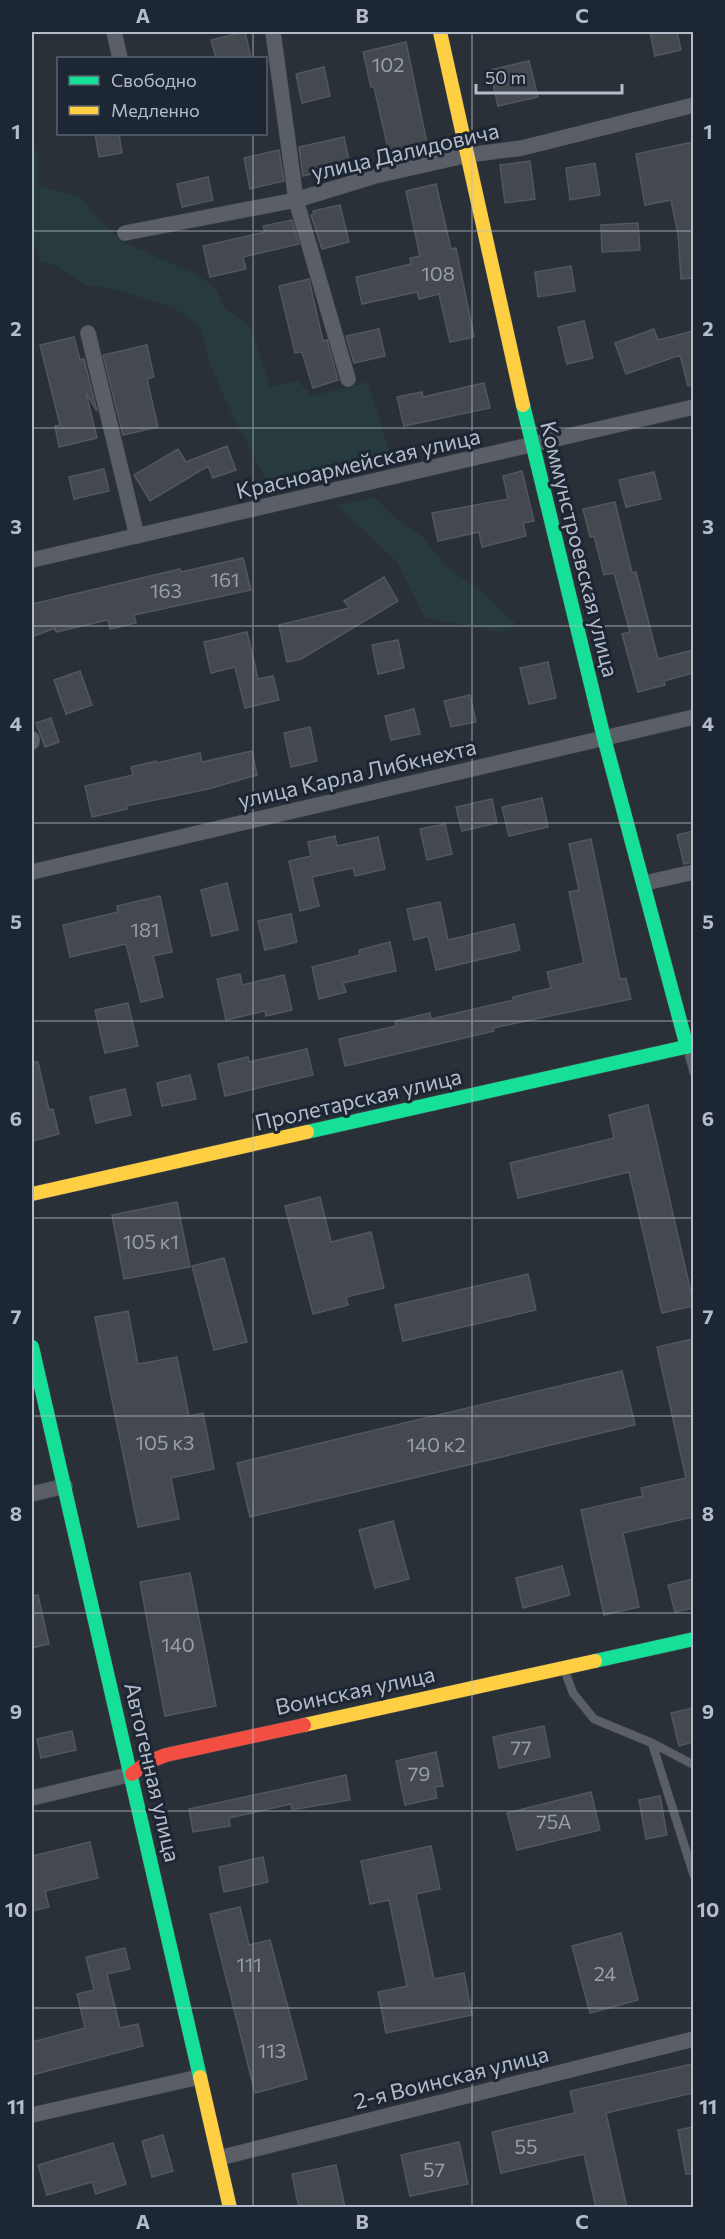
<svg xmlns="http://www.w3.org/2000/svg" width="725" height="2239" font-family="Commissioner,sans-serif">
	<style>
		.green { fill: #273a3e }
		.building { fill: #444950; stroke: #52575f; stroke-width: 1.5 }
		.lines { fill: none; stroke-linecap: round; stroke-linejoin: round }
		.lane-casing { stroke: #484c53; stroke-width: 9 }
		.street-casing { stroke: #484c53; stroke-width: 16 }
		.fast-casing { stroke: #484c53; stroke-width: 15 }
		.slow-casing { stroke: #484c53; stroke-width: 15 }
		.jam-casing { stroke: #484c53; stroke-width: 15 }
		.lane { stroke: #5a5e66; stroke-width: 8 }
		.street { stroke: #5a5e66; stroke-width: 15 }
		.fast { stroke: #16e098; stroke-width: 14 }
		.slow { stroke: #ffcf43; stroke-width: 14 }
		.jam { stroke: #f24e42; stroke-width: 14 }
		.grid { fill: none; stroke: #b4bcc9; stroke-width: 1.5; stroke-opacity: 0.55 }
		.labels { text-anchor: middle; dominant-baseline: central; stroke-width: 6; stroke-linejoin: round; paint-order: stroke }
		.number-label { font-size: 20px; fill: #989fab }
		.street-label { font-size: 22px; fill: #b4bcc9; stroke: #1d2633 }
		.neatline { fill: none; stroke: #b4bcc9; stroke-width: 2 }
		.grid-label { font-size: 20px; text-anchor: middle; font-weight: bold; fill: #b4bcc9 }
	</style>
	<rect width="100%" height="100%" fill="#2a3038"/>
	<path class="green" d="M 32,144 L 38,153 L 39,186 L 79,196 L 105,226 L 129,245 L 198,275 L 217,290 L 224,308 L 249,324 L 270,387 L 298,381 L 312,396 L 368,382 L 389,451 L 266,480 C 241,429 211,382 200,326 L 174,308 L 111,288 L 84,285 L 59,267 L 40,261 L 38,250 L 32,245 Z
		M 375,498 L 398,521 L 423,537 L 448,568 L 482,591 L 517,625 L 500,632 L 425,618 L 397,562 L 337,505 Z"/>
	<path class="building" d="M 245,32 L 251,58 L 216,58 L 211,40 Z
		M 650,32 L 677,32 L 681,50 L 655,56 Z
		M 406,42 L 428,148 L 390,157 L 374,87 L 371,87 L 363,52 Z
		M 529,61 L 538,97 L 498,106 L 490,70 Z
		M 324,67 L 330,96 L 302,103 L 296,74 Z
		M 95,134 L 119,134 L 122,153 L 99,157 Z
		M 344,137 L 350,165 L 303,176 L 299,147 Z
		M 693,142 L 693,278 L 681,279 L 678,234 L 671,200 L 645,205 L 636,154 Z
		M 279,150 L 284,181 L 250,189 L 244,158 Z
		M 530,161 L 535,199 L 505,203 L 500,165 Z
		M 595,163 L 600,195 L 570,200 L 566,168 Z
		M 208,177 L 213,200 L 182,207 L 177,184 Z
		M 436,184 L 451,249 L 456,248 L 474,337 L 450,342 L 439,294 L 419,299 L 417,292 L 362,304 L 356,277 L 411,264 L 410,258 L 420,256 L 406,191 Z
		M 340,205 L 349,242 L 322,249 L 311,215 L 314,214 L 313,211 Z
		M 292,220 L 299,244 L 243,257 L 246,269 L 210,277 L 203,246 L 265,232 L 263,226 Z
		M 638,223 L 640,250 L 602,252 L 601,225 Z
		M 571,266 L 575,291 L 538,297 L 535,272 Z
		M 309,279 L 323,341 L 327,340 L 338,380 L 313,388 L 302,352 L 295,353 L 279,286 Z
		M 584,321 L 593,358 L 567,364 L 558,327 Z
		M 379,329 L 385,356 L 354,363 L 346,336 Z
		M 654,329 L 658,340 L 693,331 L 693,385 L 688,386 L 680,355 L 626,374 L 615,343 Z
		M 74,337 L 80,360 L 84,359 L 97,411 L 86,393 L 97,438 L 59,447 L 55,426 L 60,425 L 40,345 Z
		M 147,345 L 154,377 L 147,379 L 158,427 L 123,435 L 103,355 Z
		M 484,383 L 490,408 L 404,426 L 397,397 L 422,392 L 423,397 Z
		M 227,446 L 236,470 L 213,478 L 208,466 L 150,501 L 134,475 L 178,449 L 186,462 Z
		M 104,469 L 109,491 L 74,499 L 69,477 Z
		M 522,471 L 534,521 L 523,523 L 526,536 L 482,547 L 479,532 L 438,541 L 432,513 L 508,499 L 503,476 Z
		M 654,472 L 661,499 L 626,507 L 619,480 Z
		M 615,502 L 632,573 L 636,572 L 658,659 L 693,650 L 693,673 L 664,681 L 665,685 L 638,692 L 622,634 L 630,632 L 614,573 L 604,575 L 594,536 L 590,537 L 583,509 Z
		M 243,558 L 251,590 L 134,615 L 136,623 L 110,629 L 108,620 L 56,632 L 55,628 L 32,637 L 32,604 L 180,569 L 181,572 Z
		M 384,577 L 398,601 L 301,659 L 287,662 L 279,625 L 349,608 L 344,601 Z
		M 247,632 L 258,679 L 273,676 L 279,700 L 245,708 L 235,667 L 211,673 L 204,642 Z
		M 398,640 L 404,668 L 378,674 L 372,645 Z
		M 548,662 L 556,698 L 529,704 L 520,668 Z
		M 80,671 L 92,705 L 66,714 L 54,680 Z
		M 470,695 L 476,722 L 451,727 L 444,701 Z
		M 414,709 L 420,734 L 391,740 L 385,716 Z
		M 51,718 L 59,742 L 45,747 L 36,723 Z
		M 310,727 L 317,761 L 291,767 L 284,733 Z
		M 252,751 L 257,775 L 208,789 L 126,806 L 127,809 L 92,817 L 85,786 L 133,775 L 131,767 L 156,761 L 157,763 L 200,753 L 202,762 Z
		M 542,798 L 548,827 L 509,836 L 502,807 Z
		M 492,799 L 497,823 L 462,831 L 456,807 Z
		M 445,824 L 452,854 L 427,860 L 420,829 Z
		M 693,831 L 693,862 L 684,864 L 677,835 Z
		M 335,836 L 337,846 L 378,837 L 385,869 L 355,876 L 353,868 L 312,877 L 319,906 L 300,911 L 289,861 L 311,856 L 308,842 Z
		M 591,839 L 620,979 L 626,978 L 631,999 L 493,1028 L 494,1031 L 345,1066 L 339,1039 L 396,1026 L 395,1021 L 430,1013 L 431,1019 L 513,1000 L 513,997 L 551,988 L 547,972 L 584,963 L 569,892 L 579,890 L 569,844 Z
		M 227,883 L 238,930 L 212,936 L 201,890 Z
		M 160,896 L 172,952 L 153,956 L 163,997 L 141,1002 L 126,944 L 70,957 L 63,925 L 118,912 L 117,906 Z
		M 440,902 L 448,940 L 514,924 L 520,950 L 436,970 L 428,936 L 414,940 L 407,909 Z
		M 291,914 L 297,942 L 265,950 L 258,921 Z
		M 390,942 L 396,971 L 343,983 L 346,992 L 319,999 L 312,967 L 360,955 L 359,950 Z
		M 240,974 L 242,985 L 284,975 L 292,1010 L 266,1016 L 265,1011 L 226,1020 L 217,979 Z
		M 128,1003 L 138,1046 L 105,1053 L 95,1010 Z
		M 307,1049 L 313,1075 L 225,1096 L 218,1064 L 248,1057 L 249,1062 Z
		M 32,1062 L 38,1062 L 49,1110 L 53,1109 L 59,1134 L 32,1141 Z
		M 190,1075 L 196,1099 L 162,1106 L 157,1083 Z
		M 125,1089 L 131,1115 L 96,1123 L 90,1097 Z
		M 648,1105 L 693,1301 L 693,1306 L 662,1313 L 629,1172 L 518,1198 L 510,1163 L 614,1138 L 609,1115 Z
		M 320,1197 L 331,1242 L 371,1232 L 384,1288 L 346,1297 L 348,1305 L 313,1314 L 285,1206 Z
		M 177,1202 L 190,1267 L 124,1279 L 112,1215 Z
		M 224,1258 L 247,1342 L 214,1350 L 192,1266 Z
		M 528,1274 L 536,1310 L 403,1341 L 395,1305 Z
		M 128,1311 L 138,1364 L 177,1357 L 189,1416 L 203,1413 L 214,1469 L 171,1478 L 179,1519 L 138,1527 L 95,1317 Z
		M 693,1339 L 693,1517 L 623,1533 L 639,1607 L 604,1615 L 581,1510 L 643,1496 L 641,1488 L 686,1478 L 657,1347 Z
		M 622,1371 L 635,1425 L 250,1517 L 237,1463 Z
		M 393,1521 L 409,1579 L 375,1588 L 359,1530 Z
		M 562,1566 L 570,1595 L 523,1608 L 516,1578 Z
		M 190,1573 L 216,1706 L 165,1716 L 140,1582 Z
		M 693,1579 L 693,1608 L 675,1612 L 668,1585 Z
		M 38,1595 L 49,1644 L 32,1648 L 32,1596 Z
		M 693,1708 L 693,1742 L 679,1746 L 671,1713 Z
		M 544,1726 L 550,1757 L 499,1768 L 493,1737 Z
		M 72,1731 L 76,1750 L 41,1758 L 37,1739 Z
		M 436,1752 L 443,1786 L 435,1787 L 437,1798 L 405,1805 L 396,1761 Z
		M 346,1775 L 350,1800 L 292,1810 L 291,1804 L 229,1818 L 230,1826 L 193,1832 L 189,1809 Z
		M 591,1792 L 600,1830 L 517,1850 L 507,1813 Z
		M 660,1796 L 667,1835 L 646,1839 L 639,1800 Z
		M 90,1842 L 98,1878 L 45,1891 L 49,1907 L 32,1911 L 32,1856 Z
		M 431,1846 L 440,1889 L 416,1894 L 434,1979 L 464,1973 L 472,2015 L 386,2033 L 378,1992 L 407,1986 L 389,1900 L 370,1904 L 361,1861 Z
		M 263,1857 L 268,1882 L 224,1892 L 219,1867 Z
		M 240,1907 L 249,1945 L 270,1940 L 307,2079 L 255,2093 L 210,1914 Z
		M 621,1933 L 638,2000 L 590,2013 L 572,1946 Z
		M 125,1948 L 130,1969 L 107,1974 L 120,2028 L 138,2024 L 143,2046 L 32,2075 L 32,2042 L 85,2028 L 77,1994 L 94,1990 L 86,1957 Z
		M 693,2064 L 693,2093 L 606,2113 L 627,2208 L 596,2208 L 584,2154 L 501,2173 L 492,2132 L 575,2113 L 570,2091 Z
		M 693,2127 L 693,2174 L 686,2174 L 678,2130 Z
		M 163,2135 L 173,2171 L 152,2177 L 142,2141 Z
		M 459,2142 L 468,2184 L 410,2196 L 401,2155 Z
		M 113,2143 L 126,2184 L 96,2194 L 92,2182 L 47,2195 L 38,2165 Z
		M 336,2165 L 345,2208 L 299,2208 L 292,2174 Z"/>
	<g class="lines">
		<g class="lane-casing">
			<path id="lane" d="M 687,1048 L 694,1073
				M 564,1669 L 573,1693 L 594,1719 L 652,1743 L 694,1765
				M 652,1743 L 694,1876"/>
		</g>
		<g class="street-casing">
			<path id="street" d="M 114,32 L 120,58
				M 273,32 L 296,200 L 348,379
				M 125,233 L 296,200 L 375,176 L 468,155 L 522,148 L 694,105
				M 88,333 L 137,536
				M 32,560 L 694,407
				M 32,739 L 32,742
				M 32,872 L 694,717
				M 645,883 L 694,872
				M 32,1494 L 65,1486
				M 32,1798 L 132,1774
				M 32,2115 L 199,2077
				M 219,2158 L 694,2039"/>
		</g>
		<g class="fast-casing">
			<path id="fast" d="M 523,405 L 604,738 L 687,1047
				M 307,1132 L 694,1045
				M 32,1347 L 200,2077
				M 595,1661 L 694,1639"/>
		</g>
		<g class="slow-casing">
			<path id="slow" d="M 440,32 L 523,405
				M 32,1194 L 307,1132
				M 304,1725 L 595,1661
				M 200,2077 L 230,2208"/>
		</g>
		<g class="jam-casing">
			<path id="jam" d="M 132,1774 L 148,1762 L 166,1755 L 304,1725"/>
		</g>
		<use href="#lane" class="lane"/>
		<use href="#street" class="street"/>
		<use href="#fast" class="fast"/>
		<use href="#slow" class="slow"/>
		<use href="#jam" class="jam"/>
	</g>
	<path class="grid" d="M 253,32 L 253,58M 472,32 L 472,2208M 253,134 L 253,2208M 32,231 L 694,231M 32,428 L 694,428M 32,626 L 694,626M 32,823 L 694,823M 32,1021 L 694,1021M 32,1218 L 694,1218M 32,1416 L 694,1416M 32,1613 L 694,1613M 32,1811 L 694,1811M 32,2008 L 694,2008"/>
	<g class="labels">
		<g class="number-label">
			<text x="388" y="64">102</text>
			<text x="438" y="273">108</text>
			<text x="225" y="579">161</text>
			<text x="166" y="590">163</text>
			<text x="145" y="929">181</text>
			<text x="151" y="1241">105 к1</text>
			<text x="165" y="1442">105 к3</text>
			<text x="436" y="1444">140 к2</text>
			<text x="178" y="1644">140</text>
			<text x="521" y="1747">77</text>
			<text x="419" y="1773">79</text>
			<text x="554" y="1821">75А</text>
			<text x="249" y="1964">111</text>
			<text x="605" y="1973">24</text>
			<text x="272" y="2050">113</text>
			<text x="526" y="2146">55</text>
			<text x="434" y="2169">57</text>
		</g>
		<g class="street-label">
			<text transform="translate(405 151) rotate(-13)">улица Далидовича</text>
			<text transform="translate(358 463) rotate(-13)">Красноармейская улица</text>
			<text transform="translate(580 549) rotate(76)">Коммунстроевская улица</text>
			<text transform="translate(357 773) rotate(-13)">улица Карла Либкнехта</text>
			<text transform="translate(358 1099) rotate(-13)">Пролетарская улица</text>
			<text transform="translate(355 1690) rotate(-12)">Воинская улица</text>
			<text transform="translate(153 1772) rotate(77)">Автогенная улица</text>
			<text transform="translate(451 2077) rotate(-14)">2-я Воинская улица</text>
		</g>
	</g>
	<rect width="725" height="2239" fill="none" stroke="#1d2633" stroke-width="66"/>
	<rect x="57" y="57" width="210" height="78" fill="#1d2633" stroke="#59626f" stroke-width="1.5"/>
	<rect x="69" y="76" width="30" height="9" fill="#16e098" stroke="#59626f" stroke-width="1.5"/>
	<text x="111" y="87" font-size="18" fill="#b4bcc9">Свободно</text>
	<rect x="69" y="106" width="30" height="9" fill="#ffcf43" stroke="#59626f" stroke-width="1.5"/>
	<text x="111" y="117" font-size="18" fill="#b4bcc9">Медленно</text>
	<path d="M476 84v9h146v-9" fill="none" stroke="#b4bcc9" stroke-width="3"/>
	<text x="485" y="84" font-size="18" fill="#b4bcc9" stroke="#1d2633" stroke-width="4.5" paint-order="stroke">50 m</text>
	<rect x="33" y="33" width="659" height="2173" class="neatline"/>
	<g class="grid-label">
		<text x="143" y="23">A</text>
		<text x="362" y="23">B</text>
		<text x="582" y="23">C</text>
		<text x="16" y="139">1</text>
		<text x="708" y="139">1</text>
		<text x="16" y="336">2</text>
		<text x="708" y="336">2</text>
		<text x="16" y="534">3</text>
		<text x="708" y="534">3</text>
		<text x="16" y="731">4</text>
		<text x="708" y="731">4</text>
		<text x="16" y="929">5</text>
		<text x="708" y="929">5</text>
		<text x="16" y="1126">6</text>
		<text x="708" y="1126">6</text>
		<text x="16" y="1324">7</text>
		<text x="708" y="1324">7</text>
		<text x="16" y="1521">8</text>
		<text x="708" y="1521">8</text>
		<text x="16" y="1719">9</text>
		<text x="708" y="1719">9</text>
		<text x="16" y="1917">10</text>
		<text x="708" y="1917">10</text>
		<text x="16" y="2114">11</text>
		<text x="708" y="2114">11</text>
		<text x="143" y="2229">A</text>
		<text x="362" y="2229">B</text>
		<text x="582" y="2229">C</text>
	</g>
</svg>
